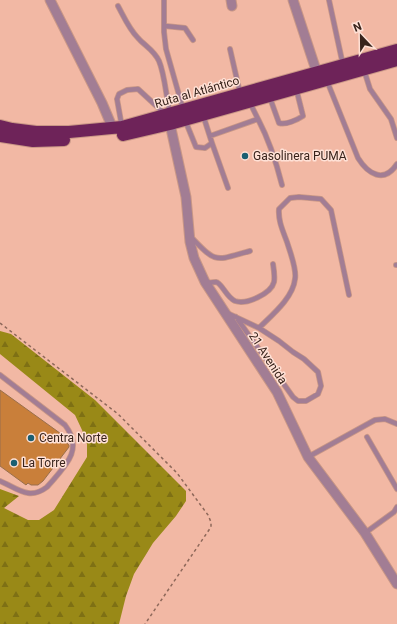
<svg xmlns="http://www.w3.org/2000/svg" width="397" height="624" font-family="Roboto,sans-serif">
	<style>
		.forest { fill: url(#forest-firs) }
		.building { fill: #c97f3a; stroke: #996f4c }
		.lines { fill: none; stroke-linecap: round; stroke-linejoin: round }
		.lane-casing { stroke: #c99786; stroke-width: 6 }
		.street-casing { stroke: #c99786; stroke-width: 11 }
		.highway-casing { stroke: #c99786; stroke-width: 14 }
		.path { stroke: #8e685a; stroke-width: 1.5; stroke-dasharray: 3 3; stroke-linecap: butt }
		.lane { stroke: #a27d94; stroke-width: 4.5 }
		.street { stroke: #a27d94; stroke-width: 9 }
		.highway { stroke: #6e2359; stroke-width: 12 }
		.poi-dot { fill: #1b5f72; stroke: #ffe1d6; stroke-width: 1.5 }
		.labels { text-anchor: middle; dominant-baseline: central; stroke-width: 3; stroke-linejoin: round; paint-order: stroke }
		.street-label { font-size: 12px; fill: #38231b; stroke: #ffe1d6 }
		.poi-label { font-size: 12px; fill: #38231b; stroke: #ffe1d6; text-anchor: start }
	</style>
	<defs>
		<pattern id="forest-firs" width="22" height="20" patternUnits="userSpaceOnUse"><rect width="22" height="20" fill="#998917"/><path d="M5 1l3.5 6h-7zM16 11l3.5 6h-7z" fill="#7e7014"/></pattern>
	</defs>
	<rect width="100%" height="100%" fill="#f2b8a4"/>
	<path class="forest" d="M 0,331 L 11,334 L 95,400 L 186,491 L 186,501 L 176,516 L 153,543 L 134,574 L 126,596 L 119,624 L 0,624 L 0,489 L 19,496 L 4,508 L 28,520 L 39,520 L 54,510 L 87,457 L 87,444 L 82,430 L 75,415 L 0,354 Z"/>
	<path class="building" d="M 0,390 L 64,436 L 62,439 L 69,445 L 69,447 L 43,481 L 38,485 L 31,485 L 28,483 L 26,485 L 0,466 Z"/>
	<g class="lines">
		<g class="lane-casing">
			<path id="lane" d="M 164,0 L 164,32 L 166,49 L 183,109
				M 329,0 L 343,65
				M 118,6 C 124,17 129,29 138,38 C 145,46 154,50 159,61 C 165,75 166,97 170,113
				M 165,26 L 185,28 L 193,40
				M 230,49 L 240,93
				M 364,70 L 370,89 L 391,119 L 397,138
				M 327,81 L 358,158 C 368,174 384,184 397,164
				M 270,98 L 279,123 C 286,125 297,120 303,116 L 296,88
				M 258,119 C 269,140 276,161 282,185
				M 185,120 L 196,147 L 205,148 L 212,143 L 203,115
				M 122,127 L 117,99 L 119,94 L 127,90 L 138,89 L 164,113
				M 210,136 L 258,119 L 250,103
				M 212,143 L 228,188
				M 190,236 C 217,264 214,261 250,251
				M 396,265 L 397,265
				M 206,282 C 209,283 213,282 216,282 C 222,283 226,297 235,301 C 246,305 271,294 274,282 C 275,276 274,270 273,264
				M 227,313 L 259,328 L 279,341 L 293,352 L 304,359 L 318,372 L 321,386 L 318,394 L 306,401 L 298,401 L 293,397 L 236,317
				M 259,328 C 272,315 293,298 295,279 C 297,269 290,252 287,242 C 283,231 278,221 279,209 L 290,198 L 299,197 L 321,199 L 331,210 L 349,295
				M 0,375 L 65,425 C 85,451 63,468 47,487 C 29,501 17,488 0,481
				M 367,437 L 397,489
				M 308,457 L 375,420 L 385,419 L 397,424
				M 365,533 L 394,512 L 397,507"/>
		</g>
		<g class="street-casing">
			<path id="street" d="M 50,0 L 102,103 L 113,129
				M 231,0 L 232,6
				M 293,0 L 317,73
				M 170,124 L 186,197 L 190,242 L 194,258 L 205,282 L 277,392 L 308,457 L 365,533 L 397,584"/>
		</g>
		<g class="highway-casing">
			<path id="highway" d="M 0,126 L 12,129 L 36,132 L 69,132 L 122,127 L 397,50
				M 123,135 L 170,124 L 397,60
				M 0,136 L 33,141 L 64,140"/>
		</g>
		<path class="path" d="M 0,323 L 118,414 L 177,473 L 208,515 L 211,522 L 211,527 L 145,624"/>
		<use href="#lane" class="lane"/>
		<use href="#street" class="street"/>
		<use href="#highway" class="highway"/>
	</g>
	<g class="poi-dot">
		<circle cx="245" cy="156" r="4"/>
		<circle cx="31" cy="438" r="4"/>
		<circle cx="14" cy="463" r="4"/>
	</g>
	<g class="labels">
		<g class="street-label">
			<text transform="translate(197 92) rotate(-16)">Ruta al Atlántico</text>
			<text transform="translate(268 358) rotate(57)">21 Avenida</text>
		</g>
		<g class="poi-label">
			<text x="253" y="156">Gasolinera PUMA</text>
			<text x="39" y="438">Centra Norte</text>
			<text x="22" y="463">La Torre</text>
		</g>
	</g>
	<g transform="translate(361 36) rotate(338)" stroke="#ffe1d6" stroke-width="3" paint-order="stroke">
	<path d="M0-3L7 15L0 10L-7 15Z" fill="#38231b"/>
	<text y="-6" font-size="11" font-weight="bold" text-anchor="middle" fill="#38231b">N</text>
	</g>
</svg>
